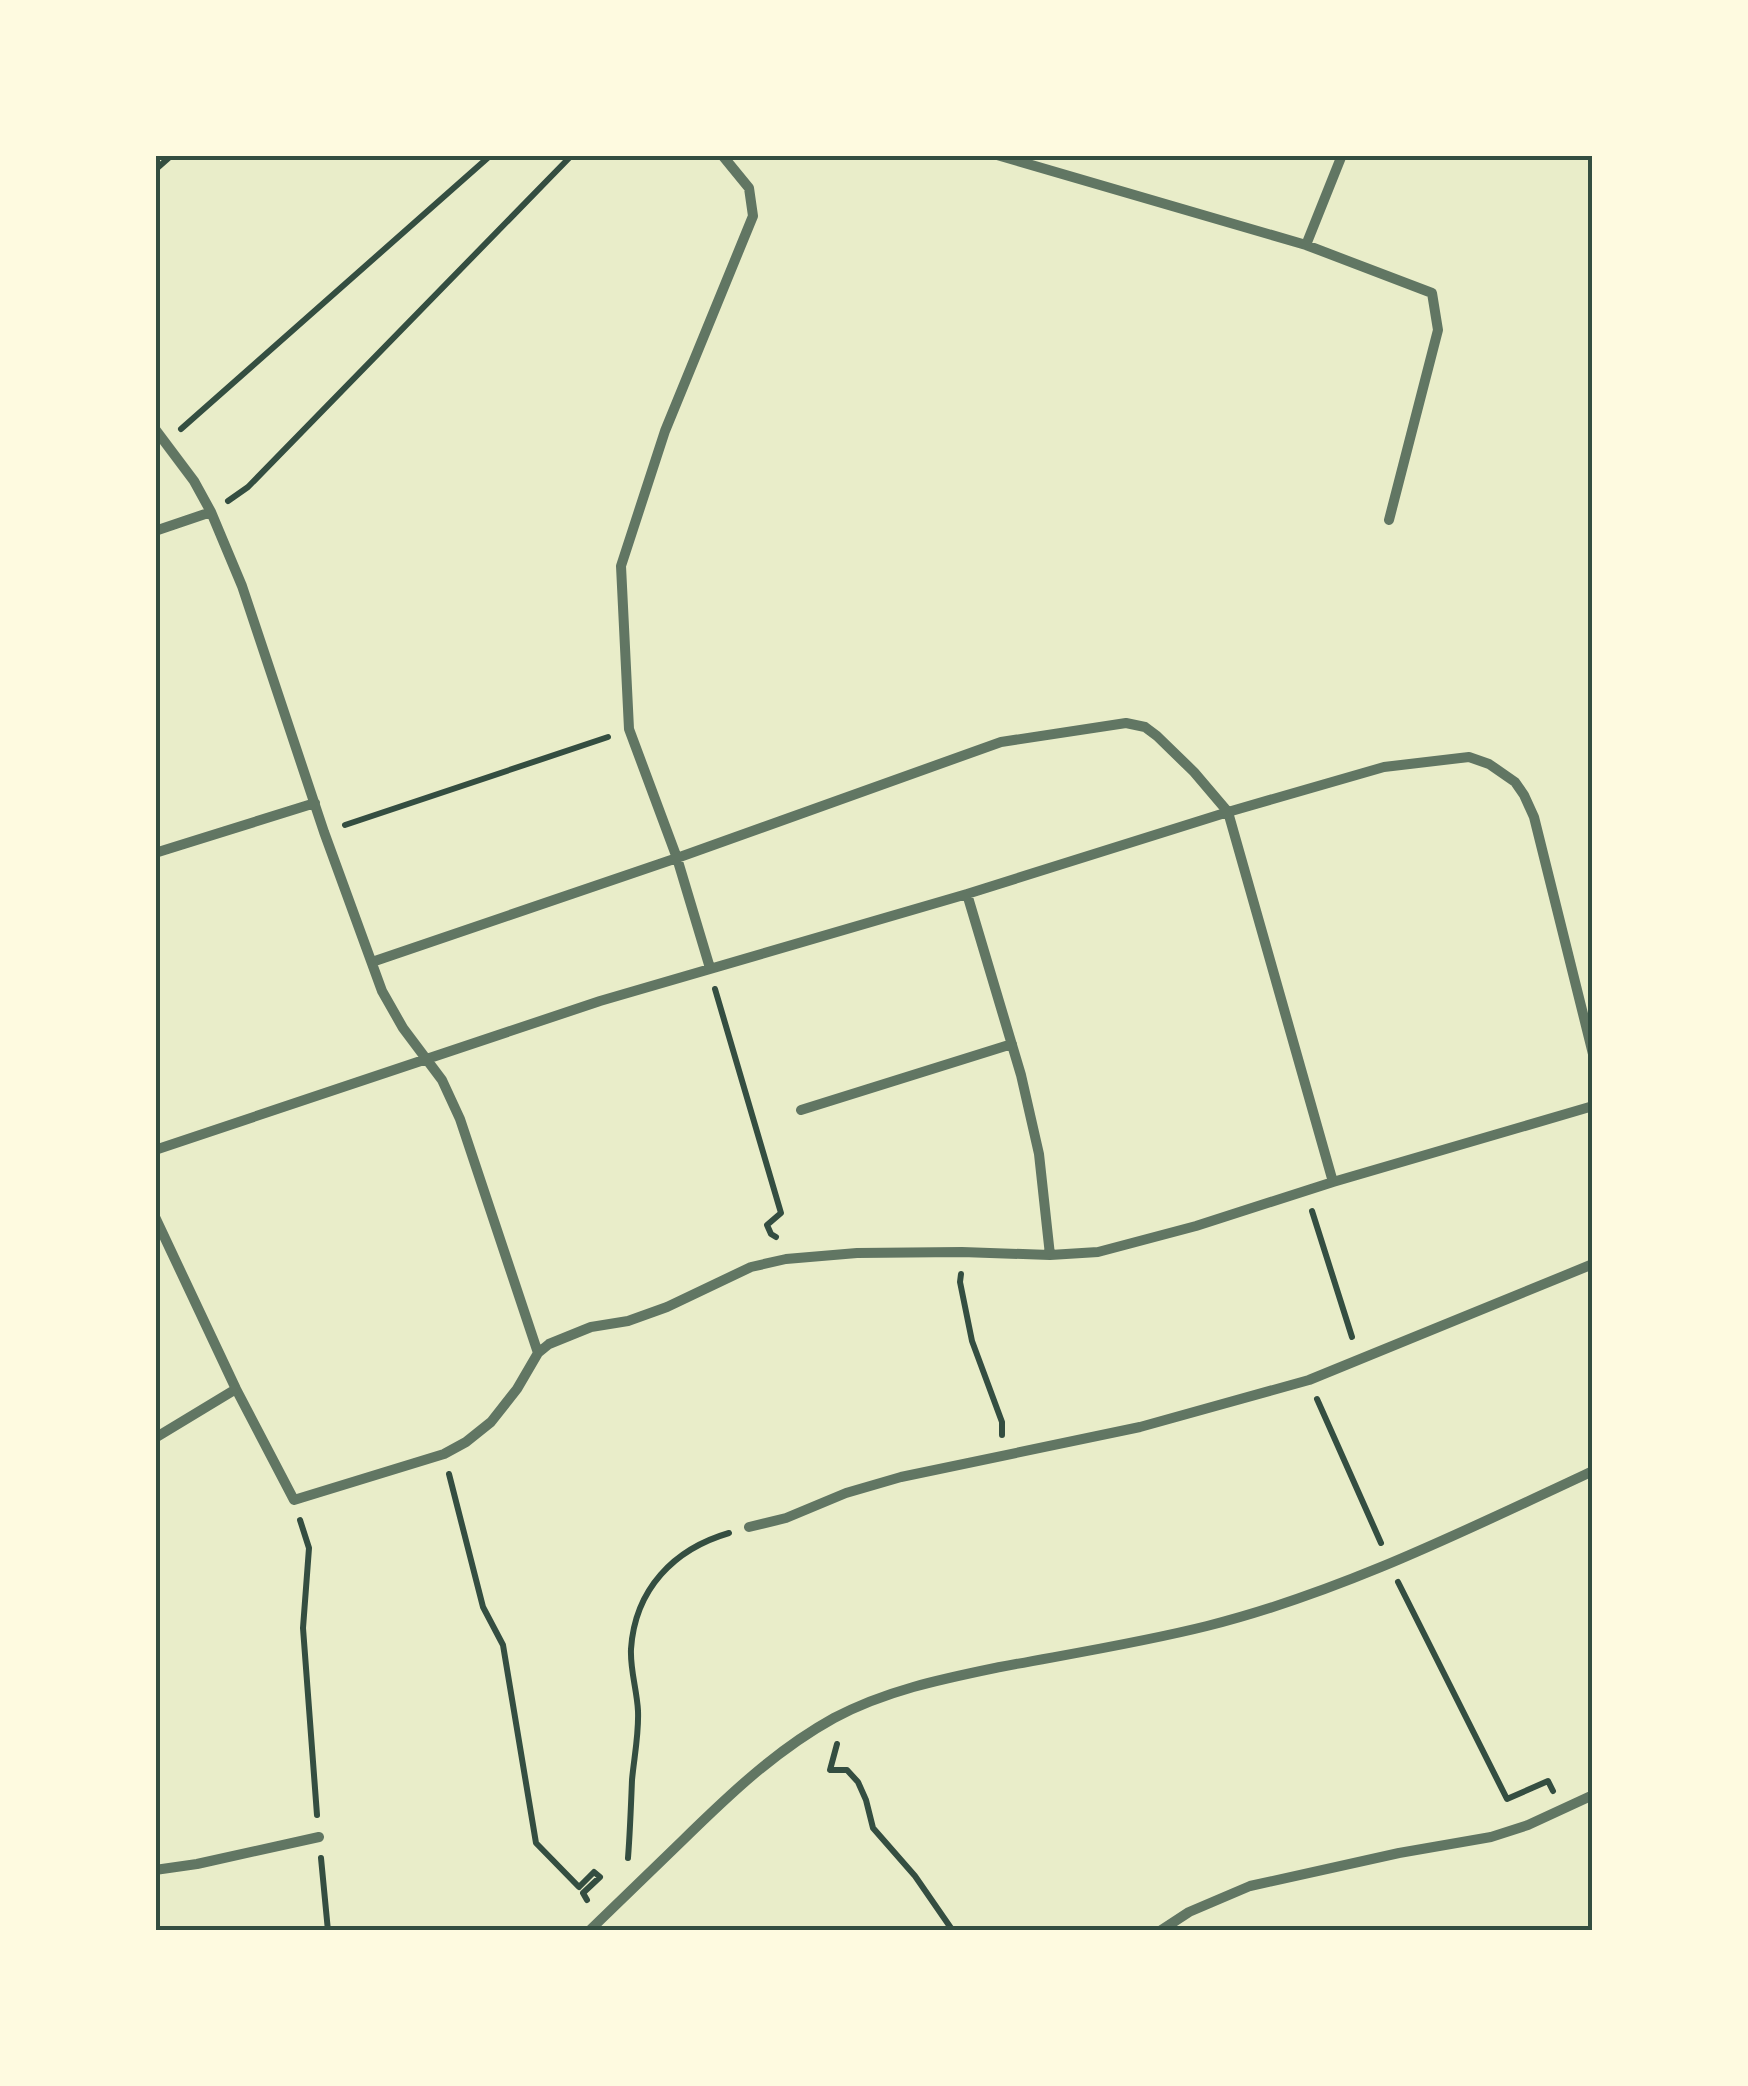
<svg xmlns="http://www.w3.org/2000/svg" width="1748" height="2086" font-family="'Archivo Narrow',sans-serif">
	<style>
		.lines { fill: none; stroke-linecap: round; stroke-linejoin: round }
		.path { stroke: #344e41; stroke-width: 6 }
		.minor { stroke: #617663; stroke-width: 10 }
		.neatline { fill: none; stroke: #344e41; stroke-width: 4 }
	</style>
	<rect width="100%" height="100%" fill="#e9edc9"/>
	<g class="lines">
		<path class="path" d="M 155,170 L 172,155
			M 181,429 L 491,155
			M 228,501 L 248,487 L 572,155
			M 345,825 L 608,737
			M 715,989 L 781,1213 L 767,1225 L 771,1234 L 776,1237
			M 1312,1211 L 1352,1337
			M 961,1274 L 960,1282 L 972,1341 L 1002,1422 L 1002,1435
			M 1317,1399 L 1381,1543
			M 449,1474 L 483,1607 L 503,1645 L 536,1843 L 579,1887 L 594,1872 L 600,1877 L 583,1893 L 587,1900
			M 300,1520 L 309,1548 L 303,1628 L 317,1815
			M 1398,1582 L 1507,1799 L 1548,1781 L 1553,1791
			M 837,1744 L 830,1770 L 847,1770 L 858,1782 L 866,1800 L 873,1828 L 915,1876 L 953,1931
			M 321,1858 L 328,1931
			M 628,1858 C 630,1832 631,1806 632,1780 C 634,1758 639,1734 638,1711 C 637,1690 630,1670 631,1649 C 635,1589 674,1549 729,1533"/>
		<path class="minor" d="M 997,155 L 1306,245 L 1432,293 L 1438,330 L 1389,520
			M 1306,245 L 1342,155
			M 155,429 L 194,481 L 211,512 L 242,586 L 324,832 L 382,991 L 403,1028 L 442,1080 L 460,1119 L 538,1353
			M 155,531 L 211,512
			M 155,853 L 315,803
			M 967,894 L 1021,1075 L 1039,1154 L 1050,1255
			M 372,962 L 677,858 L 1001,742 L 1126,723 L 1145,727 L 1157,736 L 1194,772 L 1228,812 L 1333,1182
			M 710,968 L 677,858 L 629,729 L 621,566 L 665,431 L 753,216 L 749,188 L 722,155
			M 801,1110 L 1012,1044
			M 155,1150 L 600,1001 L 967,894 L 1228,812 L 1384,767 L 1469,757 L 1489,764 L 1515,782 L 1524,795 L 1534,817 L 1593,1054
			M 155,1217 L 236,1389 L 294,1500 L 444,1454 L 466,1442 L 491,1422 L 517,1389 L 538,1353 L 549,1344 L 591,1327 L 628,1321 L 667,1307 L 751,1267 L 786,1259 L 857,1253 L 962,1252 L 1050,1255 L 1098,1252 L 1196,1226 L 1333,1182 L 1593,1106
			M 155,1438 L 236,1389
			M 749,1527 L 786,1518 L 846,1493 L 901,1477 L 1140,1427 L 1309,1380 L 1593,1264
			M 155,1870 L 197,1864 L 319,1837
			M 589,1931 C 620,1901 651,1871 682,1841 C 729,1795 776,1750 834,1718 C 887,1690 942,1679 1000,1667 C 1069,1654 1139,1643 1207,1626 C 1342,1592 1468,1529 1593,1471
			M 1160,1931 L 1189,1912 L 1250,1886 L 1399,1853 L 1491,1837 L 1528,1825 L 1593,1795"/>
	</g>
	<rect width="1748" height="2086" fill="none" stroke="#fefae0" stroke-width="315"/>
	<rect x="158" y="158" width="1432" height="1770" class="neatline"/>
</svg>
